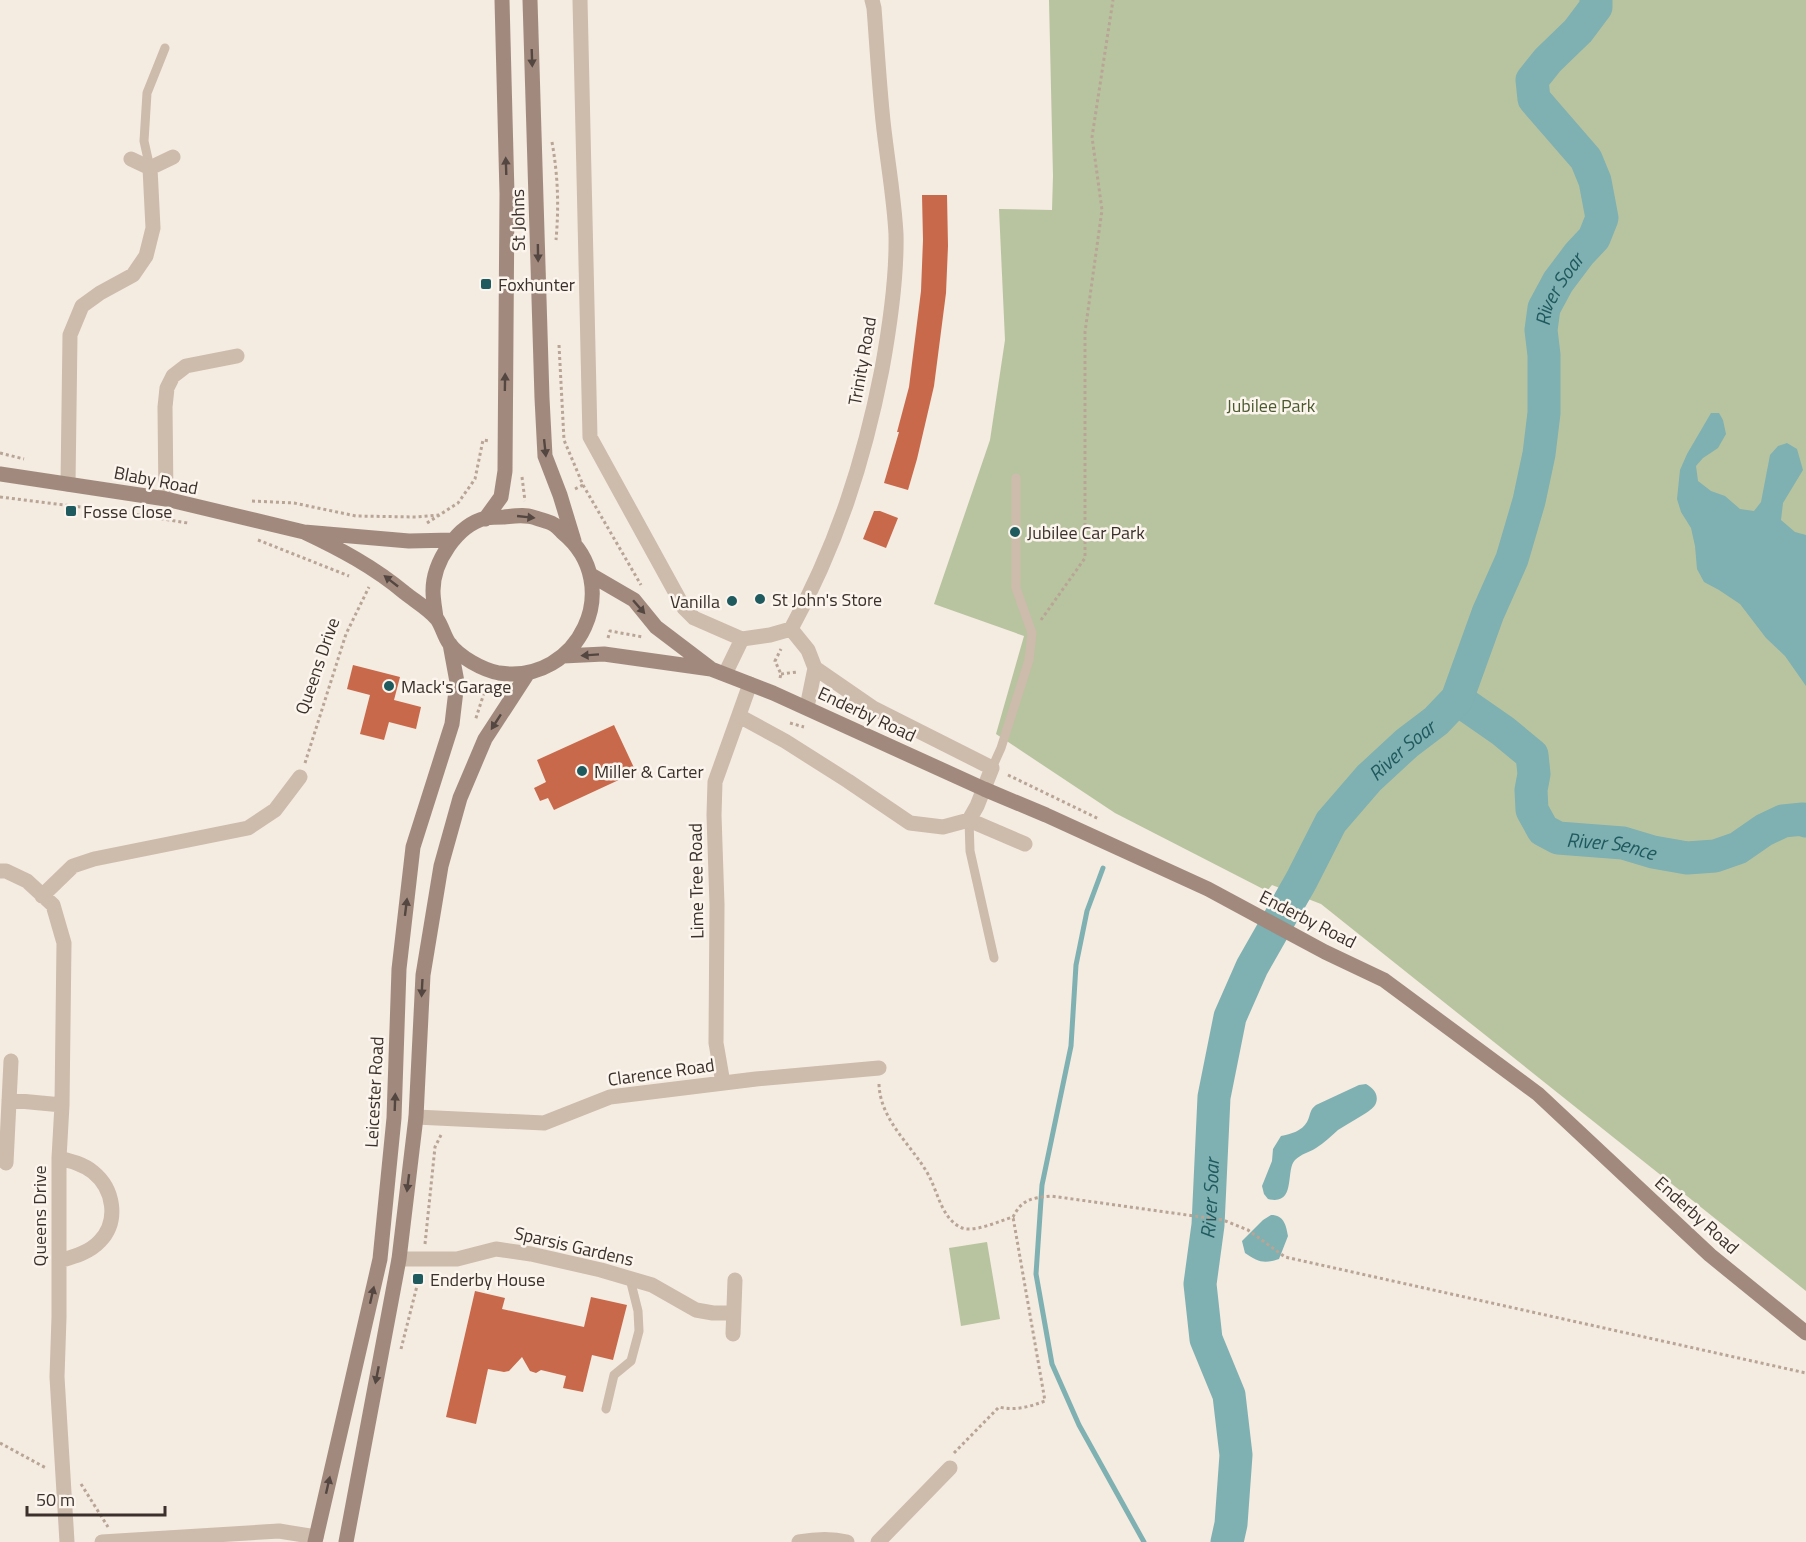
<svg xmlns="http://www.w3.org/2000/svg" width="1806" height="1542" font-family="'Titillium Web',sans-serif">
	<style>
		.green { fill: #b8c4a0 }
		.water { fill: #7fb0b2 }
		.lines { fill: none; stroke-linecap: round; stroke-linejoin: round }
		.stream { stroke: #7fb0b2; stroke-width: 5 }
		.river { stroke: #7fb0b2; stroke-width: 33 }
		.building { fill: #c8694b }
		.path { stroke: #b9a596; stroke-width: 3; stroke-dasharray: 3 3; stroke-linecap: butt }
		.service { stroke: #cdbbac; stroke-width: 9 }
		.minor { stroke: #cdbbac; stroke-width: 15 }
		.secondary { stroke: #a18a7d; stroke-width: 15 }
		.oneway { fill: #544640 }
		.poi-dot { fill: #1f5a5e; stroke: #fbf5ee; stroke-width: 2 }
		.labels { text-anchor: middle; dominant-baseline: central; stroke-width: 5; stroke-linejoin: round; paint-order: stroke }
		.street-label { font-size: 18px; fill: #3b302b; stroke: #fbf5ee }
		.poi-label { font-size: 18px; fill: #3b302b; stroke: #fbf5ee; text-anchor: start }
		.park-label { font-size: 18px; fill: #4a5a2e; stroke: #fbf5ee }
		.water-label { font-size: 20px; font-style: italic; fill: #1f5a5e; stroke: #fbf5ee }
	</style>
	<rect width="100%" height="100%" fill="#f4ebe1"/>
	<path class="green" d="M 1049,0 L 1806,0 L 1806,1291 L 1321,904 L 1272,885 L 1267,891 L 1115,813 L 996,734 L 1024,636 L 934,604 L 990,440 L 1005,340 L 999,209 L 1052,210 L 1053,176 Z
		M 987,1242 L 1000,1319 L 961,1326 L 949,1248 Z"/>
	<path class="water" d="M 1711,413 L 1719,413 L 1723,420 L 1726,434 L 1718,448 L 1703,458 L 1696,466 L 1698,481 L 1711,491 L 1725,496 L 1740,509 L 1754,511 L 1761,502 L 1770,455 L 1778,446 L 1787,443 L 1797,449 L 1803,470 L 1783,503 L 1781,520 L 1795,532 L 1806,535 L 1806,686 L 1785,656 L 1766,638 L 1740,604 L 1719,590 L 1704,582 L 1697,569 L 1695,546 L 1691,528 L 1681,512 L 1677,499 L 1680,470 L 1687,454 Z
		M 1366,1084 C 1373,1088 1379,1094 1376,1103 C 1374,1108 1370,1110 1366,1113 C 1357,1119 1347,1124 1338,1130 C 1331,1136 1324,1143 1316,1148 C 1310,1152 1301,1154 1295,1160 C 1285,1170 1297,1206 1268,1199 L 1264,1194 L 1262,1186 L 1272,1161 L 1273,1149 L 1281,1136 C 1291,1134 1302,1131 1307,1122 C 1311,1115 1309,1110 1316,1105 L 1359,1085 Z
		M 1271,1215 C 1284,1215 1286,1225 1288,1236 L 1279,1259 C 1264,1264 1258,1262 1245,1253 L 1242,1241 L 1263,1220 Z"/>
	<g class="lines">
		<path class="stream" d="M 1103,868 L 1087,911 L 1076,965 L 1071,1046 L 1042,1185 L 1036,1274 L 1052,1364 L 1079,1425 L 1144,1542"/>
		<g class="river">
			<path id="s1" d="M 1457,699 L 1503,731 L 1532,755 L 1534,774 L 1531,790 L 1532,810 L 1543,830 L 1558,838 L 1623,843 L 1653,852 L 1687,858 L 1715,856 L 1738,848 L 1764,830 L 1783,821 L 1803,819 L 1806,821"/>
			<path id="s2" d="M 1227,1542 L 1231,1524 L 1236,1455 L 1229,1395 L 1206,1339 L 1200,1284 L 1208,1225 L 1214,1097 L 1230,1017 L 1252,967 L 1301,881 L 1331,822 L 1369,778 L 1407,743 L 1436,721 L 1457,699 L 1488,613 L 1512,559 L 1529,501 L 1539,454 L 1544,413 L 1544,355 L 1541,330 L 1544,308 L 1558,282 L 1579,254 L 1594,238 L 1602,218 L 1595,181 L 1586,159 L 1534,99 L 1532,80 L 1548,60 L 1578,31 L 1596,7 L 1596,0"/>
		</g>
	</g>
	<path class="building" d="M 922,195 L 947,195 L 948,246 L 946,293 L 934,386 L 917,459 L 908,490 L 884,483 L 899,432 L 897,432 L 909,387 L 921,291 L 923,240 Z
		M 874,511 L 880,511 L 898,518 L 886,548 L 863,539 Z
		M 353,665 L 400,677 L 394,700 L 421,707 L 416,729 L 389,722 L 384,740 L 360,734 L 370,695 L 347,689 Z
		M 614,725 L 636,772 L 554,810 L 548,798 L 540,801 L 534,788 L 546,782 L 537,760 Z
		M 475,1291 L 505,1298 L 502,1309 L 584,1327 L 591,1297 L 627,1305 L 613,1360 L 592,1355 L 583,1392 L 563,1388 L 566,1376 L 541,1370 L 536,1373 L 530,1371 L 522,1357 L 509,1371 L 504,1372 L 488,1369 L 476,1424 L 446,1417 Z"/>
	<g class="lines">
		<path class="path" d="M 552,142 C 558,176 559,206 556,240
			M 559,345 L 564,440 L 583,485 L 575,489
			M 0,453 L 24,459
			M 522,477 L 525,501
			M 583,485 L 641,585
			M 0,497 L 113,511 L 188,523
			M 252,501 L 294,503 L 356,516 L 417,517 L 439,515
			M 427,523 L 458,503 L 475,479 L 483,440 L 490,441
			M 258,540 L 349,576
			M 1041,620 L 1085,558 L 1085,332 L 1102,210 L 1092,137 L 1113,0
			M 608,638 L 610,631 L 643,637
			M 781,674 L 797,672
			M 780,678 L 781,674 L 775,661 L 781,649
			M 474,685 L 486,687 L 475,721
			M 790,723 L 804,727
			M 305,763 L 346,634 L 369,587
			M 1008,775 L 1099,819
			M 879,1084 C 880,1121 913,1146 929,1176 C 938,1193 942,1218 960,1227 C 972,1234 999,1221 1013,1217 C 1022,1199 1032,1198 1051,1196 L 1223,1220 L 1248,1230 L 1285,1257 L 1806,1373
			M 425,1244 L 435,1147 L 441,1135
			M 401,1349 L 420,1274
			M 0,1443 L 46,1468
			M 954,1453 L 999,1407 C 1015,1411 1029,1407 1045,1401 L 1013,1217
			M 81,1484 L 108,1527"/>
		<path class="service" d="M 150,168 L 144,141 L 147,93 L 165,48
			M 992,768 L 1001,748 L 1029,660 L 1032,633 L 1016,588 L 1016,478
			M 969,820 L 970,851 L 994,958
			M 606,1409 L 614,1375 L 631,1361 L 639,1331 L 638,1311 L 630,1279"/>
		<path class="minor" d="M 580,0 L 590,437 L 684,608 L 694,618 L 742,639 L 770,635 L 791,629
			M 131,159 L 150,168 L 173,157
			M 68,484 L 70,335 L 82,306 L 100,293 L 133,275 L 146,256 L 153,228 L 150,168
			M 166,499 L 165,407 L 167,388 L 173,376 L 186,366 L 237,356
			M 791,629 C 837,545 864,461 882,369 C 890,325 897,278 896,234 C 894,196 887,159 883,121 C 879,83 877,46 874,8 L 872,0
			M 791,629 L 808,650 L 815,668 L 807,707
			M 815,668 L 873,708 L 992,768 L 977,806 L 969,820
			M 725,674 L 742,639
			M 739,716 L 785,741 L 848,781 L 910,823 L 943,827 L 969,820 L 1025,844
			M 0,871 L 6,871 L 27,881 L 53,905 L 64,943 L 62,1105 L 59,1158 L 59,1317 L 57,1377 L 67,1542
			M 42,896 L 73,866 L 94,859 L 248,828 L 275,810 L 300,777
			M 723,1083 L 716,1043 L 717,905 L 714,815 L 715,782 L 750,684
			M 9,1100 L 62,1105
			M 416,1117 L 544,1123 L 610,1097 L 756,1079 L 879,1068
			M 6,1163 L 11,1061
			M 399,1259 L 457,1259 L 496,1249 L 531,1254 L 601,1270 L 652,1285 L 696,1310 L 713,1313 L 733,1313
			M 59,1261 C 73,1257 89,1253 100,1241 C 119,1221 114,1189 93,1172 C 83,1164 71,1161 59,1158
			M 733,1334 L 735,1280
			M 102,1542 L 279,1531 L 316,1537
			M 799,1542 C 816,1539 830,1538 847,1542
			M 878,1542 L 950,1468"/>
		<path class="secondary" d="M 530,0 L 542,398 L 545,456 L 560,495 L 574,541
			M 0,474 L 166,499 L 304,532 L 409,541 L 453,540
			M 485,519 L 501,497 L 505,471 L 507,194 L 502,0
			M 304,532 C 340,549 374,567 405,593 C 415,601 429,609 437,619 C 442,626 444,636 449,643 C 459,657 483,670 499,673 C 579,685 626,585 563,533 C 560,530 557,526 553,524 C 548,521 541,520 536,518 C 525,514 515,516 504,517 C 498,517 492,517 486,518 C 457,525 433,562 433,591 C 433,600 435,609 436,618
			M 591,575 L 634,600 L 656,627 L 710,668
			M 563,656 L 604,654 L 711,669 L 773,693 L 984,789 L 1046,815 L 1208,889 L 1325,952 L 1384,980 L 1538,1094 L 1710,1255 L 1806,1333
			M 315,1542 L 380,1259 L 394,1118 L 399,969 L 413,847 L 452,724 L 457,682 L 450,644
			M 346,1542 L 399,1259 L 416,1117 L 423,975 L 441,866 L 460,798 L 485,739 L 528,673"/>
	</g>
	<defs><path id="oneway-solid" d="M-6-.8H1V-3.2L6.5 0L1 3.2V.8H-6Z" transform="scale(1.5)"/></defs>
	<g class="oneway">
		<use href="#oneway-solid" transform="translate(532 58) rotate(88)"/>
		<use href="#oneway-solid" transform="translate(506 166) rotate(-92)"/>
		<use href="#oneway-solid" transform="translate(538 253) rotate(89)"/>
		<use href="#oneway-solid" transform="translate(505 382) rotate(-89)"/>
		<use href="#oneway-solid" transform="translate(545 448) rotate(84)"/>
		<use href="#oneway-solid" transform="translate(526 517) rotate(6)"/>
		<use href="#oneway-solid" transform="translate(391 581) rotate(-142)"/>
		<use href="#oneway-solid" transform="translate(639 607) rotate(49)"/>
		<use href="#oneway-solid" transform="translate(590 655) rotate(176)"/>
		<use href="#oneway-solid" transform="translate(496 722) rotate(123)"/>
		<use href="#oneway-solid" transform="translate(406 907) rotate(-83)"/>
		<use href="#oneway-solid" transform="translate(422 988) rotate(93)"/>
		<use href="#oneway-solid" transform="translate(395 1102) rotate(-88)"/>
		<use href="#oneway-solid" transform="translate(408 1183) rotate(97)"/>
		<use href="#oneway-solid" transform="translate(372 1295) rotate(-77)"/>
		<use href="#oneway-solid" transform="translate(377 1375) rotate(101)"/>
		<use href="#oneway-solid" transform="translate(328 1485) rotate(-77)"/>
	</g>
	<g class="poi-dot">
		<rect x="480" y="278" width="12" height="12" rx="3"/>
		<rect x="65" y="505" width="12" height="12" rx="3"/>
		<circle cx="1015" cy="532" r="6"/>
		<circle cx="760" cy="599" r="6"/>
		<circle cx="732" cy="601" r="6"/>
		<circle cx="389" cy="686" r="6"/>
		<circle cx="582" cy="771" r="6"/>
		<rect x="412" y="1273" width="12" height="12" rx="3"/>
	</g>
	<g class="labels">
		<g class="street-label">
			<text transform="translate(518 220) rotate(-91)">St Johns</text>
			<text transform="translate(862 361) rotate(-80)">Trinity Road</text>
			<text transform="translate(156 480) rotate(11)">Blaby Road</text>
			<text transform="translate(317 666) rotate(-71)">Queens Drive</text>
			<text transform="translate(867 714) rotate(25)">Enderby Road</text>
			<text transform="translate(696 881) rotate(-91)">Lime Tree Road</text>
			<text transform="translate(1308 919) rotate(27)">Enderby Road</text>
			<text transform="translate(661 1072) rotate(-8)">Clarence Road</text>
			<text transform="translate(374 1092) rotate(-87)">Leicester Road</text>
			<text transform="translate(1697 1215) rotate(42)">Enderby Road</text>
			<text transform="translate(39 1216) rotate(-90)">Queens Drive</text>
			<text transform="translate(574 1246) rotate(13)">Sparsis Gardens</text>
		</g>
		<g class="poi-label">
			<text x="498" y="284">Foxhunter</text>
			<text x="83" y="511">Fosse Close</text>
			<text x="1027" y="532">Jubilee Car Park</text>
			<text x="772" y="599">St John's Store</text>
			<text x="720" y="601" text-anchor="end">Vanilla</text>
			<text x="401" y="686">Mack's Garage</text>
			<text x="594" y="771">Miller &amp; Carter</text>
			<text x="430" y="1279">Enderby House</text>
		</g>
		<g class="park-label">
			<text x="1271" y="405">Jubilee Park</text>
		</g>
		<g class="water-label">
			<text stroke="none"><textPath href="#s2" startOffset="1358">River Soar</textPath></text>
			<text stroke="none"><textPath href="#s2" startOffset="854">River Soar</textPath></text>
			<text stroke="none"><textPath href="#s1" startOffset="243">River Sence</textPath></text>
			<text stroke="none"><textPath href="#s2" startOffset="350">River Soar</textPath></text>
		</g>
	</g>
	<path d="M27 1506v9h138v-9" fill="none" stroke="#3b302b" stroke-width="3"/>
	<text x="36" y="1506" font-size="18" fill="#3b302b" stroke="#fbf5ee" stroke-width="4.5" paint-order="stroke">50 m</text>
</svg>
